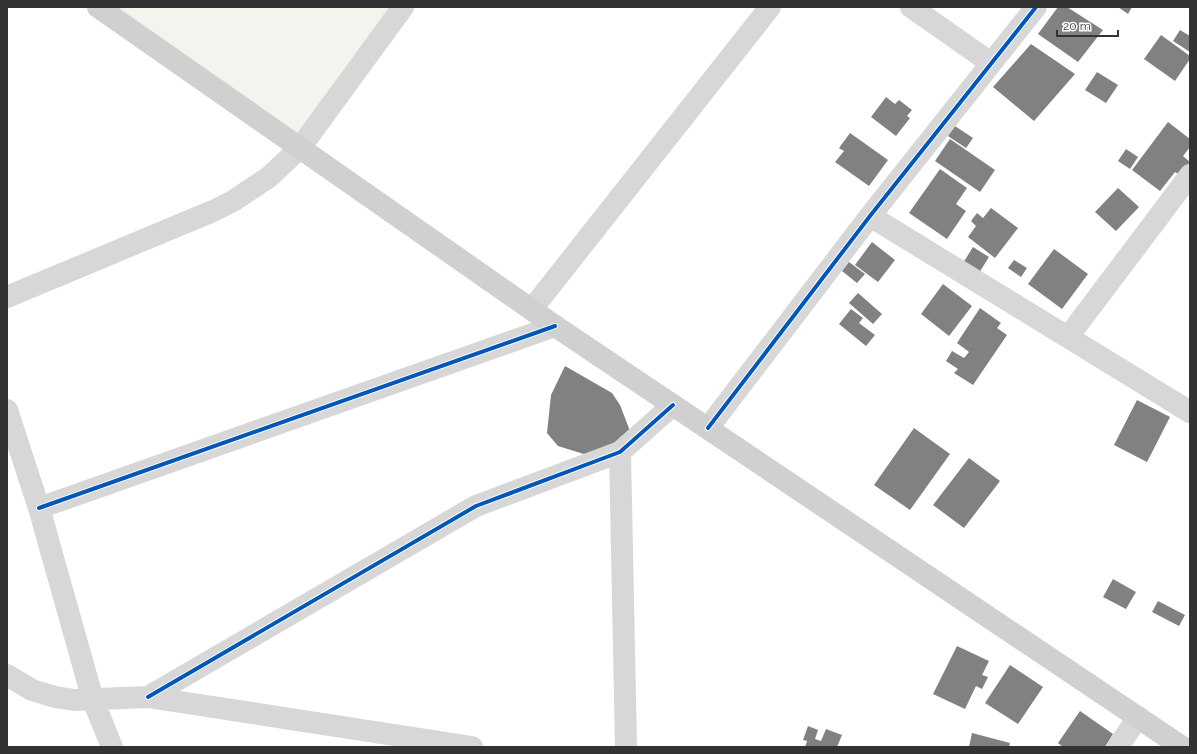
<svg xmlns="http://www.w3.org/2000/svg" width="1197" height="754" font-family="Raleway,sans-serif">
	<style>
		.green { fill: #f1f5ed }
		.building { fill: #818181 }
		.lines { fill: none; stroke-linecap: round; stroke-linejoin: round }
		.street { stroke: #d7d7d7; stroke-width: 22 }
		.secondary { stroke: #d0d0d0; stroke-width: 22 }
		.cycleway-casing { stroke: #fff; stroke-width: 6 }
		.cycleway { stroke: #0057b8; stroke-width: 4 }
	</style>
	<rect width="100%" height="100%" fill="#fff"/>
	<path class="green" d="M 108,7 L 403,7 L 300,148 Z"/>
	<path class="building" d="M 1058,7 L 1067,7 L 1103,30 L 1078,62 L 1038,34 Z
		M 1118,7 L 1132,7 L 1128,14 Z
		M 1180,30 L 1190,36 L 1190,52 L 1173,41 Z
		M 1161,35 L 1190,56 L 1190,59 L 1175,81 L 1144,59 Z
		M 1031,44 L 1075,74 L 1034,121 L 993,87 Z
		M 1097,72 L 1118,85 L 1106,103 L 1085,90 Z
		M 886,97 L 895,104 L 899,100 L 912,110 L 907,116 L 910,118 L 896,136 L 871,117 Z
		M 1168,122 L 1190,139 L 1190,147 L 1183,156 L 1190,162 L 1180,175 L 1175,172 L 1160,191 L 1132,170 Z
		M 955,126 L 973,138 L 966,148 L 948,136 Z
		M 850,133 L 888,160 L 869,186 L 835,162 L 844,151 L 839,148 Z
		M 950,139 L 995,170 L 980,192 L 935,161 Z
		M 1126,149 L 1138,157 L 1130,169 L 1118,161 Z
		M 940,169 L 967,188 L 956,204 L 966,211 L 947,239 L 909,213 Z
		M 1118,188 L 1139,207 L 1116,231 L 1095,212 Z
		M 991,208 L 1018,228 L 995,258 L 968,237 L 976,226 L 971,221 L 977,213 L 983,218 Z
		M 872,242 L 895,260 L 878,282 L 855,265 Z
		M 973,247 L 989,257 L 979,273 L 963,263 Z
		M 1054,249 L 1088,274 L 1062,309 L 1028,284 Z
		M 1014,260 L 1027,268 L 1021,277 L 1008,268 Z
		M 849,262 L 865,274 L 857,283 L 842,271 Z
		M 943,284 L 972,306 L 949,336 L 921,314 Z
		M 858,293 L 882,314 L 873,324 L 849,303 Z
		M 980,308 L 1001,323 L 997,328 L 1007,335 L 973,385 L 954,373 L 958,369 L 946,361 L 952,351 L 964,358 L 969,352 L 957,343 Z
		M 851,309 L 863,318 L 859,323 L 875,335 L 866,346 L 839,324 Z
		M 565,366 L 612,393 L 620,405 L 630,431 L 622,442 L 587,455 L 558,446 L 547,433 L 551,395 Z
		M 1137,400 L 1170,417 L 1147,462 L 1114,445 Z
		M 914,428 L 950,454 L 910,510 L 874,485 Z
		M 969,458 L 1000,481 L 964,528 L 933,505 Z
		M 1113,579 L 1136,592 L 1126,609 L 1103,597 Z
		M 1158,601 L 1185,615 L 1179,626 L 1152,612 Z
		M 957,646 L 989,661 L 982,675 L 988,677 L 982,689 L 976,686 L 965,709 L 933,694 Z
		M 1010,665 L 1043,687 L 1018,724 L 985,703 Z
		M 1080,711 L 1113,734 L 1105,747 L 1063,747 L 1058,743 Z
		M 808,726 L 818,730 L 815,739 L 821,741 L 826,729 L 842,735 L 837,747 L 805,747 L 807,741 L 803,740 Z
		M 972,733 L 1010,743 L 1009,747 L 969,747 Z"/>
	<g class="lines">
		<path class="street" d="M 911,7 L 991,63
			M 870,216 L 1190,412
			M 7,297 L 213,211 L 233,201 L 269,177 L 300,148 L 403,7
			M 532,309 L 770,7
			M 1068,337 L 1190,175
			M 7,410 L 39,508 L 93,700 L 112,747
			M 708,428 L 870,216 L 1036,7
			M 620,452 L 626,747
			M 39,508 L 555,326
			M 7,675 L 32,690 L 55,697 L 74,700 L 148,697 L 472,747
			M 148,697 L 476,506 L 620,452 L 673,405
			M 1118,747 L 1138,717"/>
		<path class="secondary" d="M 98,7 L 555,326 L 1182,747"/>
		<g class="cycleway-casing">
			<path id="cycleway" d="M 708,428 L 870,216 L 1036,7
				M 39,508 L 555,326
				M 148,697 L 476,506 L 620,452 L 673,405"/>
		</g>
		<use href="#cycleway" class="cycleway"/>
	</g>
	<rect width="1197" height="754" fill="none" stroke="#333333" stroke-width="16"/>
	<path d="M1057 30v6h61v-6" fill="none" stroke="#333333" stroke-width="2"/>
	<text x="1063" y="30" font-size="12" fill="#333333" stroke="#ffffff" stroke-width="3" paint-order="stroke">20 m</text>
</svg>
